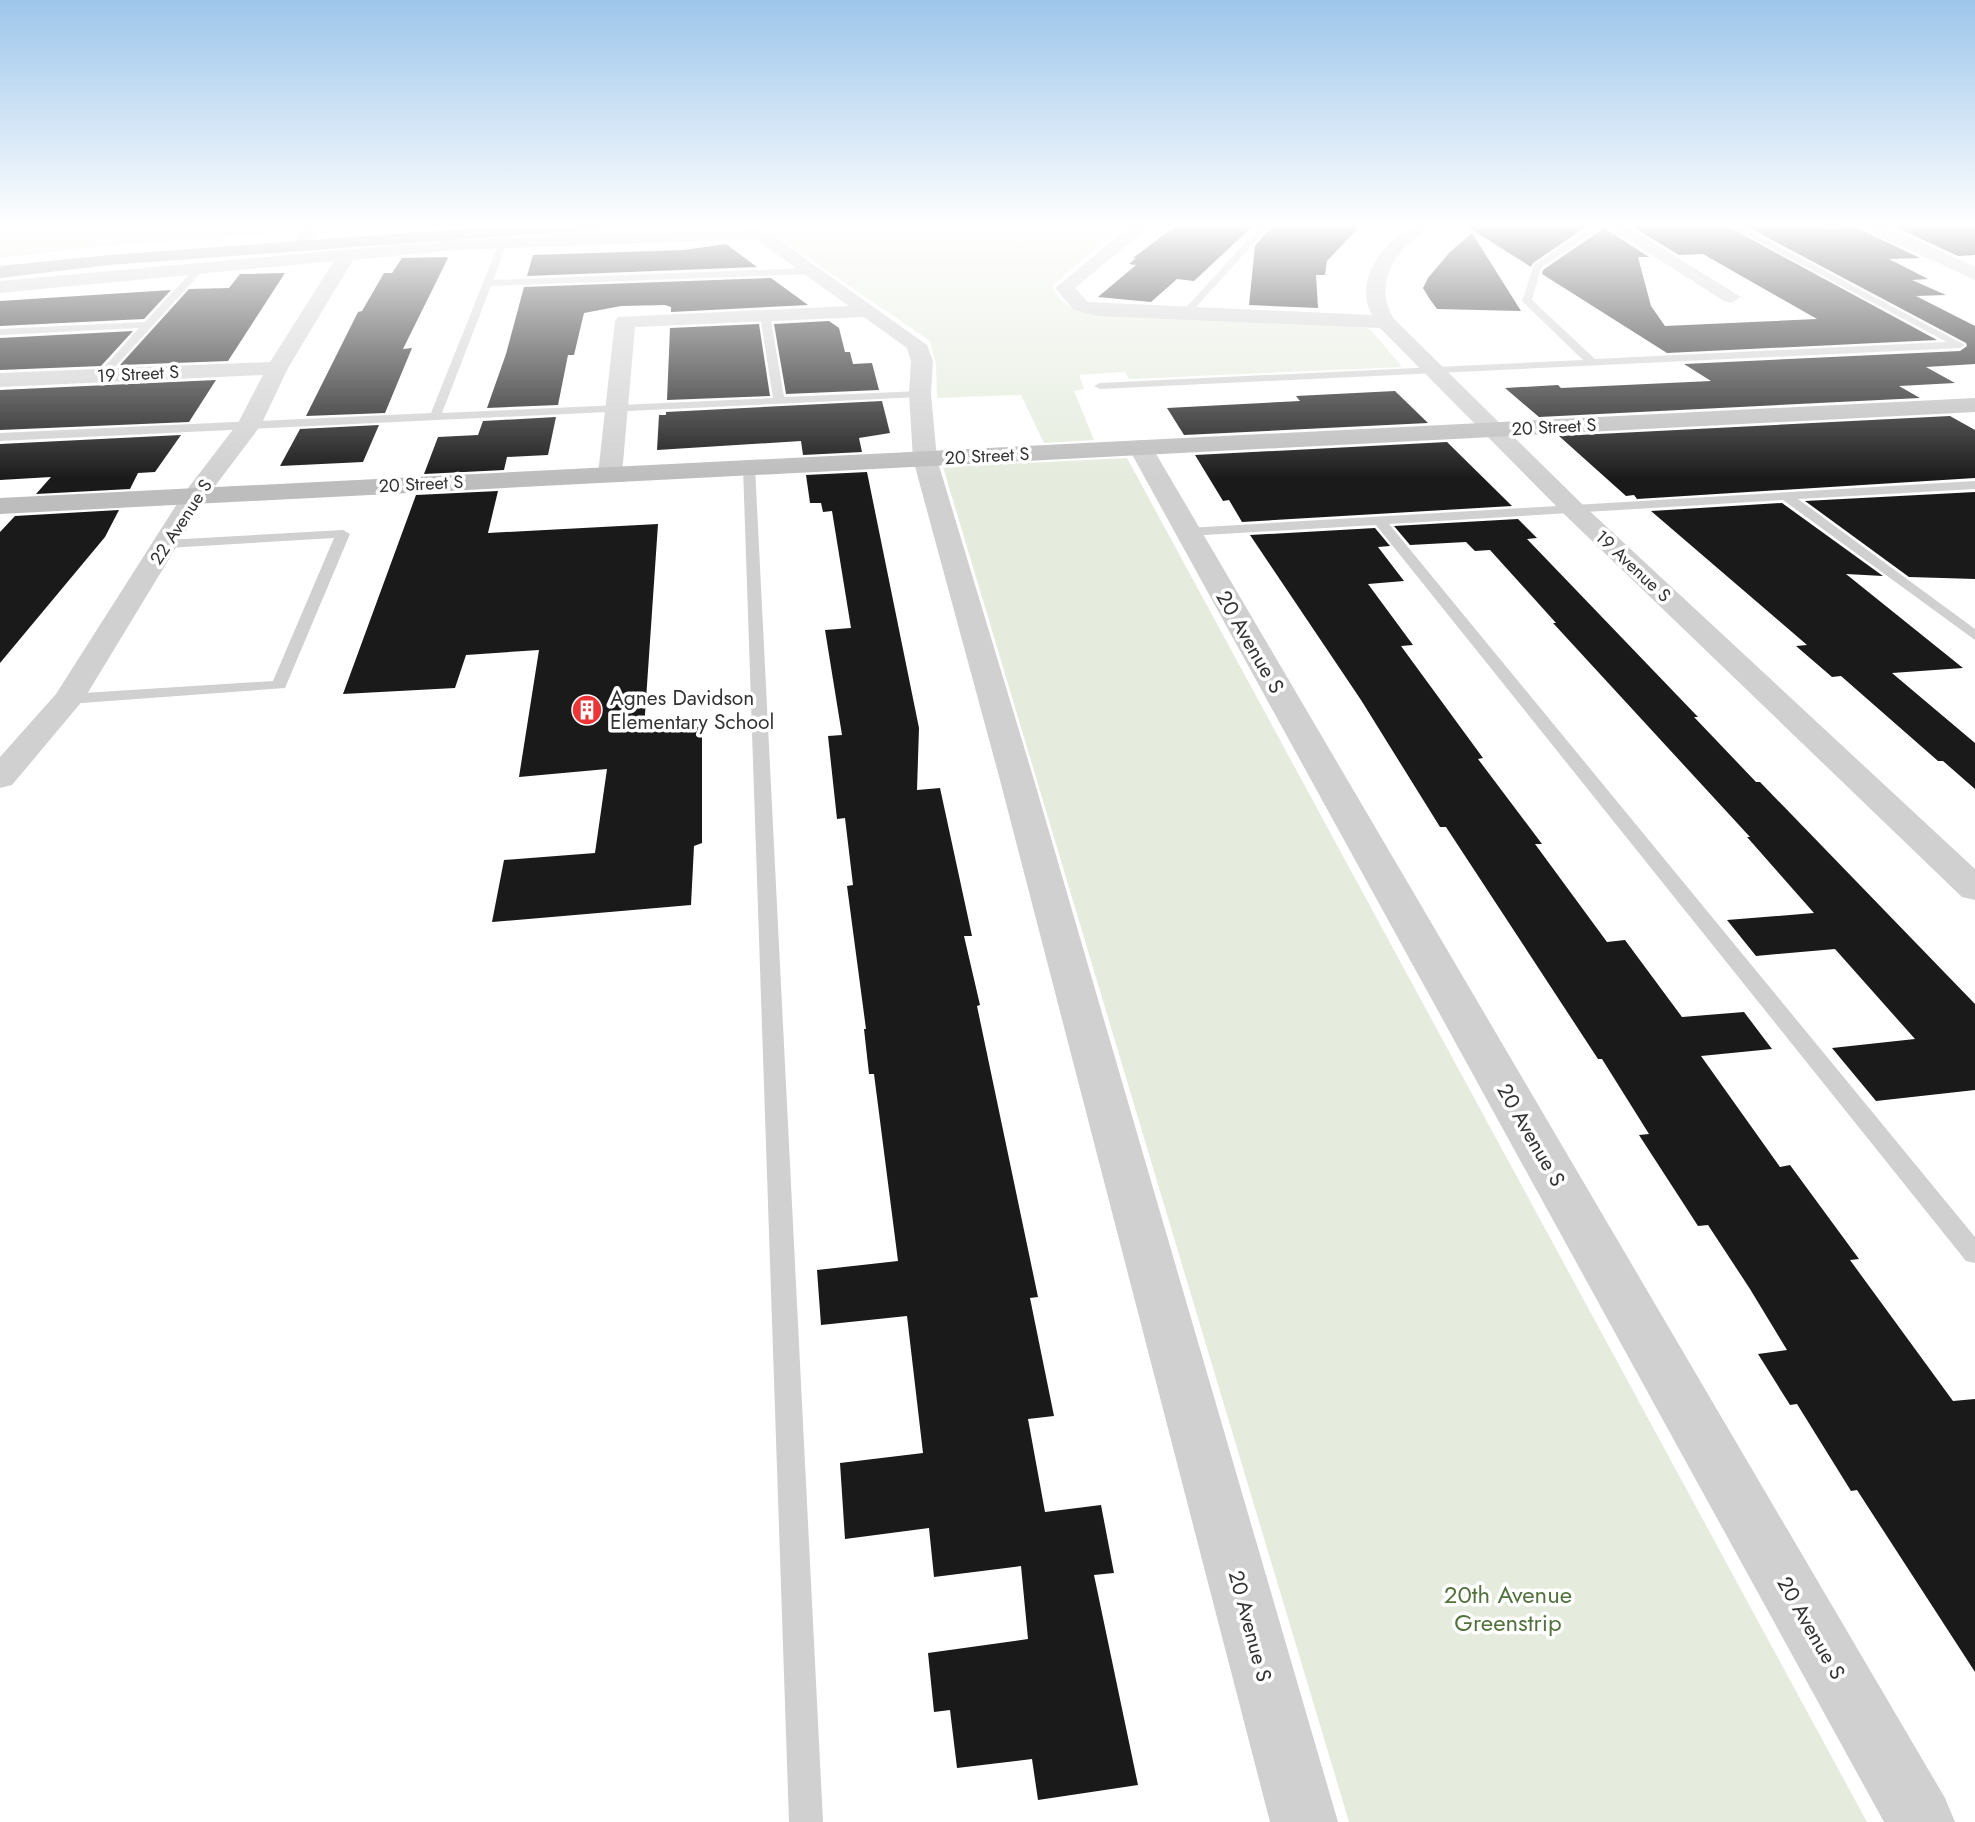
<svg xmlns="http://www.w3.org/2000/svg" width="1975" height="1822" font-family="Jost,sans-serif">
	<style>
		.green { fill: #e5ecde }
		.building { fill: #1a1a1a }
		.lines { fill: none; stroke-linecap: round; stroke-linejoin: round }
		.lane { fill: #d0d0d0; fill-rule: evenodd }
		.street { fill: #d0d0d0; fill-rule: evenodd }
		.secondary { fill: #bdbdbd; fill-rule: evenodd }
		.primary { fill: #ababab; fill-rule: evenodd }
		.labels { text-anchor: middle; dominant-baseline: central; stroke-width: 7; stroke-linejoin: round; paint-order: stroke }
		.far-street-label { font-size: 18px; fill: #333; stroke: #fff }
		.street-label { font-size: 21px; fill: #333; stroke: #fff }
		.poi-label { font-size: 21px; fill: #333; stroke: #fff; text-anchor: start }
		.near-park-label { font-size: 24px; fill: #52723d; stroke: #fff }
	</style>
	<rect width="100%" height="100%" fill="#fff"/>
	<path class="green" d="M 292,224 L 267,234 L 85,248 L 0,258 L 0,234 Z
		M 636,224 L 1125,224 L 1052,286 C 1065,312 1081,310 1108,315 L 1358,325 L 1371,330 L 1402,367 L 1129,379 L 1125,372 L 1079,375 L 1084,389 L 1074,391 L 1094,440 L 1044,443 L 1021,395 L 937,398 L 936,365 L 930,341 L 770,232 L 757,230 L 471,240 Z
		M 1127,458 L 1867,1822 L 1349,1822 L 943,467 Z"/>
	<path class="building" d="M 1178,224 L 1255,224 L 1194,281 L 1177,279 L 1151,302 L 1098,297 L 1136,265 L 1129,264 L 1136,258 L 1133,258 Z
		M 1274,224 L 1362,224 L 1327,261 L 1325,275 L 1316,275 L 1318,308 L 1249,305 L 1255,246 Z
		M 1463,224 L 1590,224 L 1533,263 L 1531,267 Z
		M 1628,224 L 1723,224 L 1937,340 L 1667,353 L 1542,274 L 1543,270 L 1604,228 L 1649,257 L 1638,257 L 1651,306 L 1665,326 L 1817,319 L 1703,254 L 1679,255 Z
		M 1742,224 L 1816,224 L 1824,228 L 1858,227 L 1861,230 L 1920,258 L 1889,259 L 1928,279 L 1912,280 L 1946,295 L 1916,296 L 1975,326 L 1975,364 L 1926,367 L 1955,383 L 1899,386 L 1920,398 L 1539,417 L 1505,388 L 1558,385 L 1561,388 L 1711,381 L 1684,364 L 1960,351 L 1967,346 L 1966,343 Z
		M 1975,224 L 1975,255 L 1958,256 L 1891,225 Z
		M 1472,233 L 1521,311 L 1437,309 L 1429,298 L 1423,288 L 1428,278 L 1450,252 Z
		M 726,244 L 757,267 L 527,276 L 533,255 L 684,250 Z
		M 445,257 L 448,258 L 403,349 L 412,348 L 385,413 L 306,416 L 358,312 L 362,311 L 384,273 L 392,273 L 402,258 Z
		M 285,273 L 228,361 L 120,365 L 189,289 L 229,288 L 240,274 Z
		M 771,278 L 808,305 L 671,312 L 671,307 L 665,305 L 621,306 L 584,313 L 574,355 L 568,355 L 558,405 L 487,408 L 506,354 L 524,287 Z
		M 171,290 L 144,319 L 0,326 L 0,301 Z
		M 829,321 L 839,328 L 845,352 L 850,352 L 853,364 L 872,363 L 879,390 L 786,394 L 774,324 Z
		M 759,324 L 770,396 L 667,400 L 670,328 Z
		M 133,331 L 101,366 L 0,370 L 0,338 Z
		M 216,380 L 189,422 L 0,430 L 0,390 Z
		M 1395,391 L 1428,423 L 1184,435 L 1167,408 L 1300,401 L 1296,396 Z
		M 882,401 L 890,433 L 859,438 L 862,452 L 803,455 L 801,441 L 657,450 L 659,415 L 666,415 L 666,412 Z
		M 1950,416 L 1975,430 L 1975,478 L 1637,499 L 1634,495 L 1626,496 L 1559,436 Z
		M 556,417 L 548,455 L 507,457 L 504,470 L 424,474 L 438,437 L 478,435 L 483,421 Z
		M 379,425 L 363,462 L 280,466 L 300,429 Z
		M 181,435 L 155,472 L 138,473 L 130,489 L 36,494 L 51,477 L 0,480 L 0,444 Z
		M 1447,442 L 1512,506 L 1242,522 L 1229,500 L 1223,501 L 1195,455 Z
		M 867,472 L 919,728 L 917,790 L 940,788 L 972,936 L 964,936 L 980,1005 L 977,1006 L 1038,1297 L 1030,1298 L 1054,1416 L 1028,1419 L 1045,1512 L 1101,1505 L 1114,1573 L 1094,1575 L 1138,1785 L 1038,1800 L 1032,1759 L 957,1768 L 950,1710 L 934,1712 L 928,1653 L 1028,1639 L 1021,1566 L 934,1577 L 929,1528 L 845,1539 L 840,1463 L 923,1453 L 907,1316 L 821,1325 L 817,1270 L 898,1261 L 874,1074 L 869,1074 L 864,1029 L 866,1029 L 847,886 L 853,885 L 845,818 L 837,819 L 828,736 L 842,735 L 825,630 L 851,628 L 832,511 L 823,512 L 821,503 L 810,503 L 806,475 Z
		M 498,491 L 488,533 L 658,524 L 644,729 L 702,727 L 702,843 L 694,846 L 691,905 L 492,922 L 504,860 L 595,853 L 607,769 L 519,777 L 539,650 L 466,655 L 455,688 L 343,694 L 416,495 Z
		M 1975,492 L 1975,579 L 1909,577 L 1805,501 Z
		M 1782,503 L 1883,576 L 1846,574 L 1963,668 L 1892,673 L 1975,743 L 1975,789 L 1943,761 L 1938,761 L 1841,676 L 1832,677 L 1796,646 L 1807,645 L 1651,511 Z
		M 119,510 L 105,537 L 0,663 L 0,532 L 15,516 Z
		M 1518,519 L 1537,538 L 1527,539 L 1698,717 L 1694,717 L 1756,782 L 1760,782 L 1975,1004 L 1975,1090 L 1876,1101 L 1832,1048 L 1915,1039 L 1835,949 L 1756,956 L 1727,920 L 1814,913 L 1747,837 L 1750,837 L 1553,623 L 1556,623 L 1490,550 L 1475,551 L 1466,542 L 1410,545 L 1394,526 Z
		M 1375,528 L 1390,546 L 1378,547 L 1404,581 L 1368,584 L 1413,645 L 1401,646 L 1483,758 L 1478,759 L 1542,844 L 1535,844 L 1607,942 L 1625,940 L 1682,1017 L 1744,1012 L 1772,1049 L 1701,1056 L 1780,1167 L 1790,1165 L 1859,1259 L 1850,1260 L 1953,1401 L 1975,1399 L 1975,1672 L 1857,1490 L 1851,1491 L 1797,1404 L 1790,1405 L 1758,1354 L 1787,1350 L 1750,1289 L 1708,1225 L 1698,1226 L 1639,1135 L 1649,1134 L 1602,1059 L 1598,1059 L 1446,827 L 1440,827 L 1361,700 L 1250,535 Z"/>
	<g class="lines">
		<path class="lane" d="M 1262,224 L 1271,224 L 1188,316 L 1182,316 L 1182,312 Z
			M 1595,224 L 1605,224 L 1541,268 L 1532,300 L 1595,359 L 1947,342 L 1725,224 L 1736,224 L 1965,345 L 1960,348 L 1100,389 L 1094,386 L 1100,383 L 1583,360 L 1522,301 L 1534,265 Z
			M 503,240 L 507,243 L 493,280 L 810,268 L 815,271 L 810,274 L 491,286 L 442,413 L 773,398 L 760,315 L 765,312 L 770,315 L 784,397 L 920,391 L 926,394 L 920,397 L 0,441 L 0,433 L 431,413 L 499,243 Z
			M 197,266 L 205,268 L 105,378 L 96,376 L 139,328 L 0,335 L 0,329 L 145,322 Z
			M 749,463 L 755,467 L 823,1822 L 789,1822 L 743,467 Z
			M 1975,481 L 1975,489 L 1798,499 L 1975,629 L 1975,640 L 1783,500 L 1389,524 L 1975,1237 L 1975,1263 L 1966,1261 L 1376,525 L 1188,536 L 1181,532 L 1188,528 Z
			M 343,530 L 350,534 L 285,688 L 68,704 L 60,699 L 68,694 L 273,681 L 334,538 L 167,548 L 160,544 L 167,540 Z"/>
		<path class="street" d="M 303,224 L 320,224 L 312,247 L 303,252 L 294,247 Z
			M 1133,224 L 1152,224 L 1075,288 L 1088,302 L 1372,315 C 1353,282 1382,241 1414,226 C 1420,223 1429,224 1435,224 C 1427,234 1414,239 1405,248 C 1384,269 1379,294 1394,319 L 1581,503 L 1975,869 L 1975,900 L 1962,897 L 1563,513 L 1380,328 L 1099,316 L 1074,310 L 1055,288 Z
			M 1603,224 L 1623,224 L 1741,297 L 1731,303 L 1724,301 Z
			M 1860,224 L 1882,224 L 1975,267 L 1975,280 L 1862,228 Z
			M 759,229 L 765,230 L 927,345 L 933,361 L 931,394 L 937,459 L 1034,780 L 1338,1822 L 1270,1822 L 1000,780 L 913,459 L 909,394 L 911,361 L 907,348 L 864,317 L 635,327 L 622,474 L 619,479 L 610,481 L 601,479 L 598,474 L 615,321 L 618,317 L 849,306 L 755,239 L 453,250 L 353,260 L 288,368 L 261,425 L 206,498 L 84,699 L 12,785 L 0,788 L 0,757 L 56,694 L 182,496 L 238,423 L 263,375 L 0,387 L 0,373 L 270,362 L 334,261 L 0,293 L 0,281 L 453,240 Z
			M 1140,440 L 1148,442 L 1152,447 L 1945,1798 L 1955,1822 L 1884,1822 L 1128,447 L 1132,442 Z"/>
		<path class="secondary" d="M 1975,398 L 1975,412 L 0,514 L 0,498 Z"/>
		<path class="primary" d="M 531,224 L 611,224 L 603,229 L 109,265 L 0,278 L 0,266 L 109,255 Z"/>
	</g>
	<linearGradient id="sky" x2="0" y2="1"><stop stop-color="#9dc6eb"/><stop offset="0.47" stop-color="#fff"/><stop offset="1" stop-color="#fff" stop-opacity="0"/></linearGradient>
	<rect width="1975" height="479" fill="url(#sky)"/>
	<defs>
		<g id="building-disc" transform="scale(1.575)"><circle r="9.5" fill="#ec3335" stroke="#fff"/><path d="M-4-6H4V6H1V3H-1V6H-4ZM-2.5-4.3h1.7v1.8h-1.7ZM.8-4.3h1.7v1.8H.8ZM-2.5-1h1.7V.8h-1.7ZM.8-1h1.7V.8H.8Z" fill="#fff"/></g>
	</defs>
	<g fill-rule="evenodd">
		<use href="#building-disc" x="587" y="710"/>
	</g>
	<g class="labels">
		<g class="far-street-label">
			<text transform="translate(138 374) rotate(-3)">19 Street S</text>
			<text transform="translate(1554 427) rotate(-3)">20 Street S</text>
			<text transform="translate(987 456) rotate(-3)">20 Street S</text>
			<text transform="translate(421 484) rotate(-3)">20 Street S</text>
			<text transform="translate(181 522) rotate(-57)">22 Avenue S</text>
			<text transform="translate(1633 566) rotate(43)">19 Avenue S</text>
		</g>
		<g class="street-label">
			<text transform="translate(1250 642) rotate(60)">20 Avenue S</text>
			<text transform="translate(1531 1135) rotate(60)">20 Avenue S</text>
			<text transform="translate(1250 1626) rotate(75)">20 Avenue S</text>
			<text transform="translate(1811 1628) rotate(60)">20 Avenue S</text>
		</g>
		<g class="poi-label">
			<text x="610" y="698">Agnes Davidson<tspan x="610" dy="24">Elementary School</tspan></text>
		</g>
		<g class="near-park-label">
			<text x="1508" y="1594">20th Avenue<tspan x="1508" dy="28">Greenstrip</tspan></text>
		</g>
	</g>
</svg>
